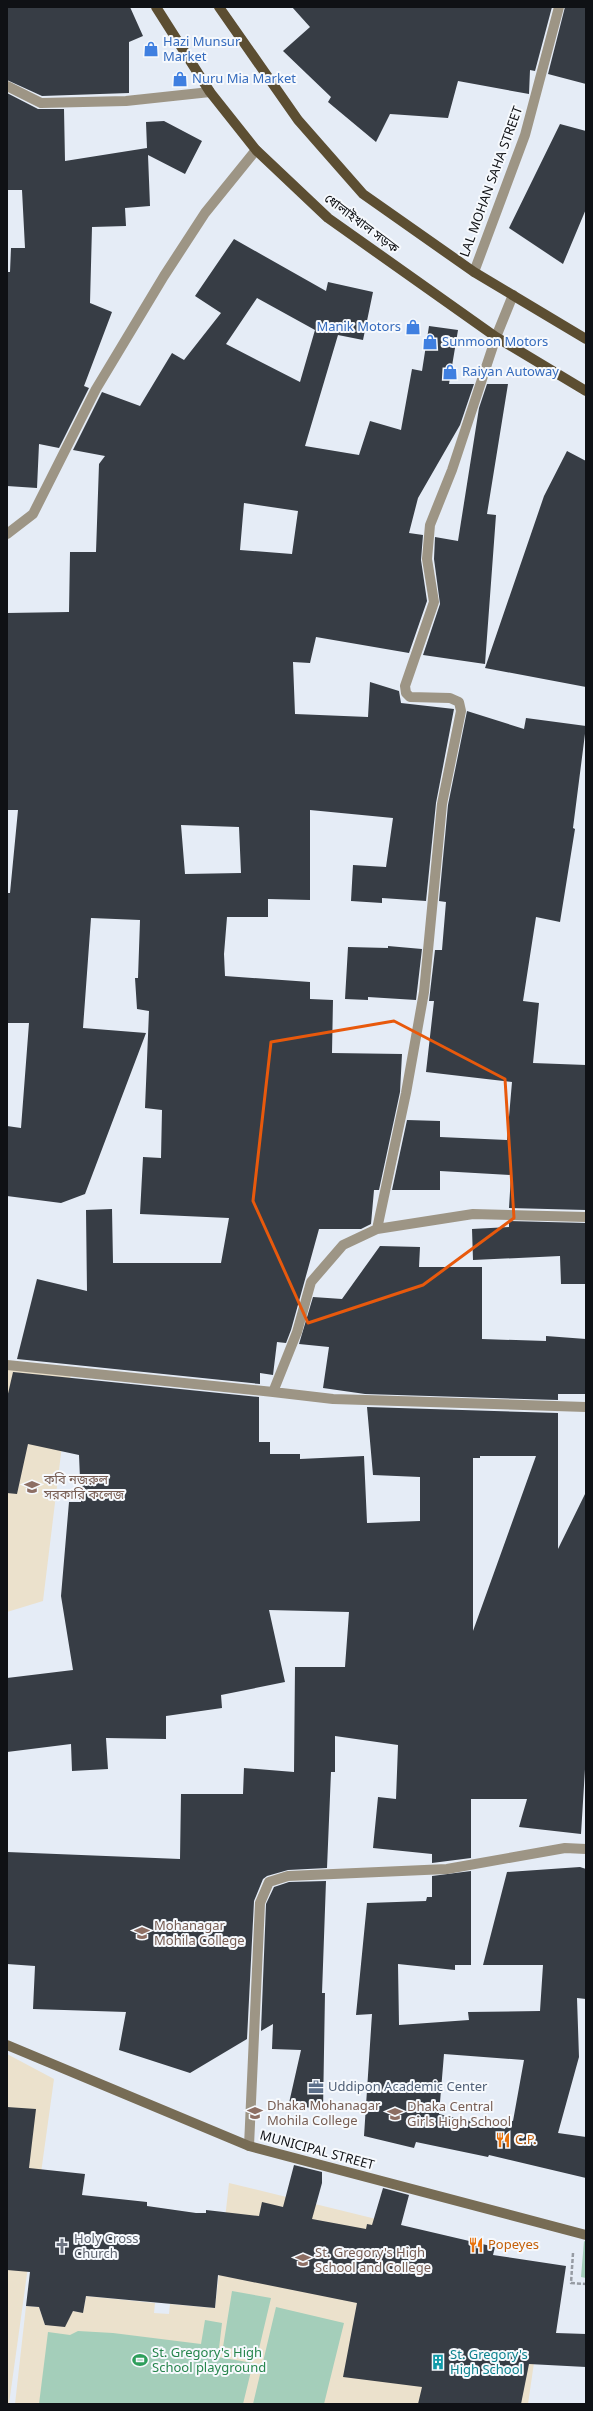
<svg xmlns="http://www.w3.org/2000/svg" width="593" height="2411" font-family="Georgia,'Noto Sans Bengali',serif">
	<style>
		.education { fill: #ebe1cc }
		.green { fill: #a4ceba }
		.building { fill: #373d45; fill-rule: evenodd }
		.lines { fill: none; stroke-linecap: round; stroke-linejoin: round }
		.path { stroke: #969ba3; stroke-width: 2.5; stroke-dasharray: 4 2; stroke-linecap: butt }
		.street { stroke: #9d9585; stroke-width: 10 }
		.secondary { stroke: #776c55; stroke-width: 10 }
		.primary { stroke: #5c4e32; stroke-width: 10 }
		.marked { fill: none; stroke: #e8590c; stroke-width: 3; stroke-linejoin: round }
		.labels { text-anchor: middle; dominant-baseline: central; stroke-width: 4; stroke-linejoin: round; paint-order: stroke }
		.shop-label { font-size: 13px; fill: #366cbe; stroke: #f6f9fd; text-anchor: start }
		.street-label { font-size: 13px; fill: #0f1115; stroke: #f6f9fd }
		.education-label { font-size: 13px; fill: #785e54; stroke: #f6f9fd; text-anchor: start }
		.service-label { font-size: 13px; fill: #4e5e75; stroke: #f6f9fd; text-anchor: start }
		.food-label { font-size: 13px; fill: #c56008; stroke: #f6f9fd; text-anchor: start }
		.worship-label { font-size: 13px; fill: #5b616d; stroke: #f6f9fd; text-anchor: start }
		.leisure-label { font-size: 13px; fill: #27864d; stroke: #f6f9fd; text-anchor: start }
		.culture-label { font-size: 13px; fill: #0d838f; stroke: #f6f9fd; text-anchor: start }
	</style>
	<rect width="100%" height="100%" fill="#e5ecf6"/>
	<path class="education" d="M 7,1365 L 71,1372 L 43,1601 L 7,1612 Z
		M 7,2054 L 54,2079 L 9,2404 L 7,2404 Z
		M 229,2183 L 376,2219 L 537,2342 L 528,2404 L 15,2404 L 26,2306 L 39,2307 L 45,2325 L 73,2311 L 83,2312 L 86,2296 L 155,2303 L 154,2313 L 169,2314 L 170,2304 L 215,2308 Z"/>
	<path class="green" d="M 584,2241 L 586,2242 L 586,2278 L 581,2277 Z
		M 232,2291 L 271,2298 L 258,2353 L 223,2347 Z
		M 276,2307 L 344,2323 L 324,2404 L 253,2404 Z
		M 205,2320 L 222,2323 L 218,2357 L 253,2363 L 243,2404 L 39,2404 L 48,2332 L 70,2335 L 78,2331 L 113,2333 L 201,2344 Z"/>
	<path class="building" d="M 7,7 L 130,7 L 143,36 L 129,42 L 129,93 L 42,96 L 7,80 Z
		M 292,7 L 552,7 L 535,71 L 530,70 L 529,94 L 458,81 L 448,118 L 390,114 L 376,142 L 328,102 L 331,97 L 283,51 L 310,27 Z
		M 565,7 L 586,7 L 586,84 L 548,74 Z
		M 7,93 L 38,109 L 64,109 L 65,161 L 147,148 L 146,122 L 164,121 L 202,141 L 185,174 L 148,155 L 150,206 L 125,208 L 126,226 L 92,227 L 90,303 L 112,312 L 84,386 L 89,388 L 59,448 L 39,444 L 37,488 L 7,486 L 7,272 L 10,272 L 11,248 L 25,248 L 22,190 L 7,190 Z
		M 560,124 L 586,131 L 586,209 L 563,264 L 509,228 Z
		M 234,239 L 326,291 L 328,282 L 373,292 L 363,340 L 338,335 L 305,446 L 359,455 L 370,421 L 401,430 L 412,369 L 422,371 L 429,326 L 458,330 L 449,384 L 474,384 L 460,425 L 418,498 L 409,533 L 423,535 L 421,560 L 427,601 L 409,653 L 316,637 L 310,663 L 293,662 L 295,714 L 368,717 L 370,682 L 399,691 L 401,703 L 454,709 L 436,803 L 426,901 L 382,898 L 382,903 L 351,901 L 353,865 L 386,867 L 393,818 L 310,810 L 310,900 L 268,899 L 268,917 L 227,917 L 224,954 L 225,976 L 310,982 L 310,999 L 333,1000 L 332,1053 L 402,1054 L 400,1092 L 379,1190 L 374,1190 L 371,1224 L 361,1229 L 319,1229 L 291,1330 L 286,1343 L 277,1342 L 273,1375 L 260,1373 L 260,1384 L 17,1359 L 37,1279 L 87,1291 L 86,1210 L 112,1209 L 113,1263 L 221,1263 L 229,1218 L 140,1214 L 143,1157 L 161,1158 L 162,1110 L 145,1108 L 149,1011 L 137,1009 L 135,978 L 138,978 L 140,920 L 91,918 L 83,1028 L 146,1033 L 85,1194 L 61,1203 L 7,1196 L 7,1126 L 21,1128 L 29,1023 L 7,1023 L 7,893 L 10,893 L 18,810 L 7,810 L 7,613 L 69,612 L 70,552 L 96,552 L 99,464 L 105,456 L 73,450 L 102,392 L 140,406 L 172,353 L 184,360 L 221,313 L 195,296 ZM 257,298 L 315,330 L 300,382 L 226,344 ZM 244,503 L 298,511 L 292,554 L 240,550 ZM 181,825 L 239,827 L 241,873 L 185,874 Z
		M 487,384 L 508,384 L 487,514 L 496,515 L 485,664 L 423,655 L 440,604 L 434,559 L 435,537 L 458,541 L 479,408 Z
		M 567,451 L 586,461 L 586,687 L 485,668 L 544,496 Z
		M 467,711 L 524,729 L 526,718 L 586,726 L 573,828 L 575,829 L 560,922 L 536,917 L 523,1001 L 539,1003 L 533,1063 L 586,1065 L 586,1210 L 509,1208 L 511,1175 L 440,1171 L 440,1190 L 392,1190 L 407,1120 L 440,1121 L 440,1137 L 507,1140 L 512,1082 L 426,1072 L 434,1001 L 429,1001 L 435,950 L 442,950 L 446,902 L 439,901 L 448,805 Z
		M 388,946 L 422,949 L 416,1000 L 368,997 L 368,1000 L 345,999 L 348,947 L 388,948 Z
		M 509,1221 L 586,1223 L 586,1284 L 561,1284 L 560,1256 L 473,1260 L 472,1229 L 509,1227 Z
		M 380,1246 L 420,1247 L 419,1267 L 482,1267 L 482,1339 L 546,1341 L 546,1336 L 586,1339 L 586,1394 L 558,1394 L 558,1400 L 365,1394 L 323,1388 L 329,1347 L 299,1344 L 313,1297 L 342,1299 Z
		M 13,1372 L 259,1397 L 259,1442 L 270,1442 L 270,1454 L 300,1454 L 300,1459 L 364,1456 L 367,1523 L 420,1521 L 420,1477 L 373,1475 L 367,1407 L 558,1413 L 558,1549 L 586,1492 L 586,1753 L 581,1834 L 519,1827 L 527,1799 L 471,1799 L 471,1858 L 432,1863 L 432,1854 L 373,1848 L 378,1797 L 396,1799 L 398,1745 L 335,1736 L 335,1772 L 331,1772 L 327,1868 L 288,1870 L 267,1876 L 263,1879 L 254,1901 L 247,2039 L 190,2073 L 119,2050 L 126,2012 L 33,2009 L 35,1966 L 7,1964 L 7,1852 L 180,1859 L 181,1794 L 243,1794 L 244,1768 L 294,1772 L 295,1667 L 345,1667 L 349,1612 L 269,1610 L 285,1682 L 221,1695 L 222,1708 L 166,1716 L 166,1739 L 106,1738 L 108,1769 L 72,1771 L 71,1744 L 7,1752 L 7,1678 L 73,1670 L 61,1596 L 69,1502 L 81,1502 L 79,1455 L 28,1444 L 17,1494 L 7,1493 L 7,1398 ZM 480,1456 L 536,1456 L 473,1631 L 473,1458 L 480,1458 Z
		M 580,1867 L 586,1869 L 586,1999 L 577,1998 L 579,2057 L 558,2133 L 586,2137 L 586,2178 L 489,2155 L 488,2157 L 416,2142 L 414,2148 L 364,2136 L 372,2014 L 356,2015 L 367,1903 L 426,1901 L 427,1897 L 432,1897 L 432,1876 L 471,1871 L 471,1965 L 455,1965 L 455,1970 L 398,1964 L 399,2025 L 469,2020 L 468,2012 L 540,2011 L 543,1965 L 483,1965 L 507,1872 ZM 444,2054 L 524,2060 L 513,2121 L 507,2120 L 505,2129 L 439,2114 Z
		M 326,1881 L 322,1993 L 325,1993 L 323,2111 L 289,2103 L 301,2050 L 272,2049 L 273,2024 L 261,2031 L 266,1904 L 274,1887 L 289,1882 Z
		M 7,2107 L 36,2109 L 29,2168 L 85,2174 L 82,2195 L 147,2202 L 147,2206 L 196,2213 L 206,2213 L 206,2210 L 259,2216 L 262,2202 L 283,2207 L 294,2165 L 322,2172 L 322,2183 L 312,2219 L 366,2229 L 367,2224 L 372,2225 L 383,2188 L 409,2195 L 401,2225 L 495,2247 L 493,2255 L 566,2266 L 556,2333 L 586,2334 L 586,2367 L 529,2364 L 521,2404 L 418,2404 L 422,2387 L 343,2377 L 357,2303 L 218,2275 L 215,2308 L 86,2296 L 83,2313 L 73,2311 L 65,2327 L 45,2325 L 39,2307 L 26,2306 L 30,2272 L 7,2270 Z"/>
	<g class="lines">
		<path class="path" d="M 573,2253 L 571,2283 L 586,2284"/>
		<path class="street" d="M 7,86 L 41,103 L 126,101 L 210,92
			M 474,272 L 525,135 L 559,7
			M 7,534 L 33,514 L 96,389 L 164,276 L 205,213 L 256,150
			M 377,1229 L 406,1093 L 424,992 L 442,804 L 461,711 L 459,702 L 450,698 L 410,697 L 406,693 L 405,686 L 434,602 L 427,559 L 430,525 L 452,470 L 496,337 L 513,295
			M 7,1365 L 273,1392 L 297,1332 L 311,1282 L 343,1245 L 377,1229 L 473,1214 L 586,1217
			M 273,1392 L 333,1399 L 586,1407
			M 249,2146 L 260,1903 L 269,1882 L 288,1876 L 447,1869 L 565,1848 L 586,1849"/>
		<path class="secondary" d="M 7,2045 L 249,2146 L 586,2235"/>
		<path class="primary" d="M 156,7 L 210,92 L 256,150 L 328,218 L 496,337 L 586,391
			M 219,7 L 298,120 L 363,194 L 474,272 L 586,339"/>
	</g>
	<path class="marked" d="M 394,1021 L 505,1079 L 514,1218 L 423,1285 L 308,1323 L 253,1201 L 271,1042 Z"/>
	<defs>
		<g id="shop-bare" transform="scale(1.2)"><path d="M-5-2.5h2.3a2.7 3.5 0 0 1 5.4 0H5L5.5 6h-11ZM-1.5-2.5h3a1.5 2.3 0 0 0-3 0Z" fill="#3f7fe0" stroke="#f6f9fd" stroke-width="2.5" paint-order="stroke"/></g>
		<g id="university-bare" transform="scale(1.2)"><path d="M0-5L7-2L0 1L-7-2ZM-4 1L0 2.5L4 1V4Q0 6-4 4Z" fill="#8d6e63" stroke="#f6f9fd" stroke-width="2.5" paint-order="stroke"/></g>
		<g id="office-bare" transform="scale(1.2)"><path d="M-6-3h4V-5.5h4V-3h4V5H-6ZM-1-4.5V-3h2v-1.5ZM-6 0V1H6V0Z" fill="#5c6f8a" stroke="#f6f9fd" stroke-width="2.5" paint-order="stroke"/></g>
		<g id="school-bare" transform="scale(1.2)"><path d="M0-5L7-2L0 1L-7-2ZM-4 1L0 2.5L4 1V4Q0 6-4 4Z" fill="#8d6e63" stroke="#f6f9fd" stroke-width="2.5" paint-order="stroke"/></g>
		<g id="restaurant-bare" transform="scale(1.2)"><path d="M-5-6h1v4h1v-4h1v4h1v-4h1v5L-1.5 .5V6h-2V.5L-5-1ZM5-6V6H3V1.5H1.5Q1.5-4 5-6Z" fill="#e8710a" stroke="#f6f9fd" stroke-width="2.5" paint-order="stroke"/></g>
		<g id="church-bare" transform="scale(1.2)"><path d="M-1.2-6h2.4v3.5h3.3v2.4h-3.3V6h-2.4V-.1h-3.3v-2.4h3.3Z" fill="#6b7280" stroke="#f6f9fd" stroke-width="2.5" paint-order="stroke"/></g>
		<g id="stadium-bare" transform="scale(1.2)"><path d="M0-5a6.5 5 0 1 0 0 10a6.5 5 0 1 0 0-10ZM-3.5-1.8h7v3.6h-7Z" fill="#2e9e5b" stroke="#f6f9fd" stroke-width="2.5" paint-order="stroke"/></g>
		<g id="building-bare" transform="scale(1.2)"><path d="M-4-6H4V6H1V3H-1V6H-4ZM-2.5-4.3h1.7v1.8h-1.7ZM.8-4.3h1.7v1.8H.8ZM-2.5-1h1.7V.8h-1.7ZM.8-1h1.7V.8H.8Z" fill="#0f9aa8" stroke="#f6f9fd" stroke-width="2.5" paint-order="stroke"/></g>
	</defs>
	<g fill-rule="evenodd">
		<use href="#shop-bare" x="151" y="49"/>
		<use href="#shop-bare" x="180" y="79"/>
		<use href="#shop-bare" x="413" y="327"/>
		<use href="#shop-bare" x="430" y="342"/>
		<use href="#shop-bare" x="450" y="372"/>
		<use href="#university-bare" x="32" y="1487"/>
		<use href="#university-bare" x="142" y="1933"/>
		<use href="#office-bare" x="316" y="2087"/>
		<use href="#university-bare" x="255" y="2113"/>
		<use href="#school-bare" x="395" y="2114"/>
		<use href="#restaurant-bare" x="503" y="2140"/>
		<use href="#restaurant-bare" x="476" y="2245"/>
		<use href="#church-bare" x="62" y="2246"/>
		<use href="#school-bare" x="303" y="2260"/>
		<use href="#stadium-bare" x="140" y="2360"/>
		<use href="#building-bare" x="438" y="2362"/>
	</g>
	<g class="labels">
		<g class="shop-label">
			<text x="163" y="42">Hazi Munsur<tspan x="163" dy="15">Market</tspan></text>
			<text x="192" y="79">Nuru Mia Market</text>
			<text x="401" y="327" text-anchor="end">Manik Motors</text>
			<text x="442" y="342">Sunmoon Motors</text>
			<text x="462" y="372">Raiyan Autoway</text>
		</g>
		<g class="street-label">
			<text transform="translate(492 182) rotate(-70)">LAL MOHAN SAHA STREET</text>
			<text transform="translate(361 224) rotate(37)">ধোলাইখাল সড়ক</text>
			<text transform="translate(317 2151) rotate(15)">MUNICIPAL STREET</text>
		</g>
		<g class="education-label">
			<text x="44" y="1480">কবি নজরুল<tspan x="44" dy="15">সরকারি কলেজ</tspan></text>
			<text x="154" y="1926">Mohanagar<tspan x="154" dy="15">Mohila College</tspan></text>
			<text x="267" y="2106">Dhaka Mohanagar<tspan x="267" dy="15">Mohila College</tspan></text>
			<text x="407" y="2107">Dhaka Central<tspan x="407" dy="15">Girls High School</tspan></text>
			<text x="315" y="2253">St. Gregory's High<tspan x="315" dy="15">School and College</tspan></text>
		</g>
		<g class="service-label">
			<text x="328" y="2087">Uddipon Academic Center</text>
		</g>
		<g class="food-label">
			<text x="515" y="2140">C.P.</text>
			<text x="488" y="2245">Popeyes</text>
		</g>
		<g class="worship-label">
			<text x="74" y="2239">Holy Cross<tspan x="74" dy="15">Church</tspan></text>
		</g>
		<g class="leisure-label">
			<text x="152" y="2353">St. Gregory's High<tspan x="152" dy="15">School playground</tspan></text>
		</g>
		<g class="culture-label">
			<text x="450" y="2355">St. Gregory's<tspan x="450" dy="15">High School</tspan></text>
		</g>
	</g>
	<rect width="593" height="2411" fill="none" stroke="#0f1115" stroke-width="16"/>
</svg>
